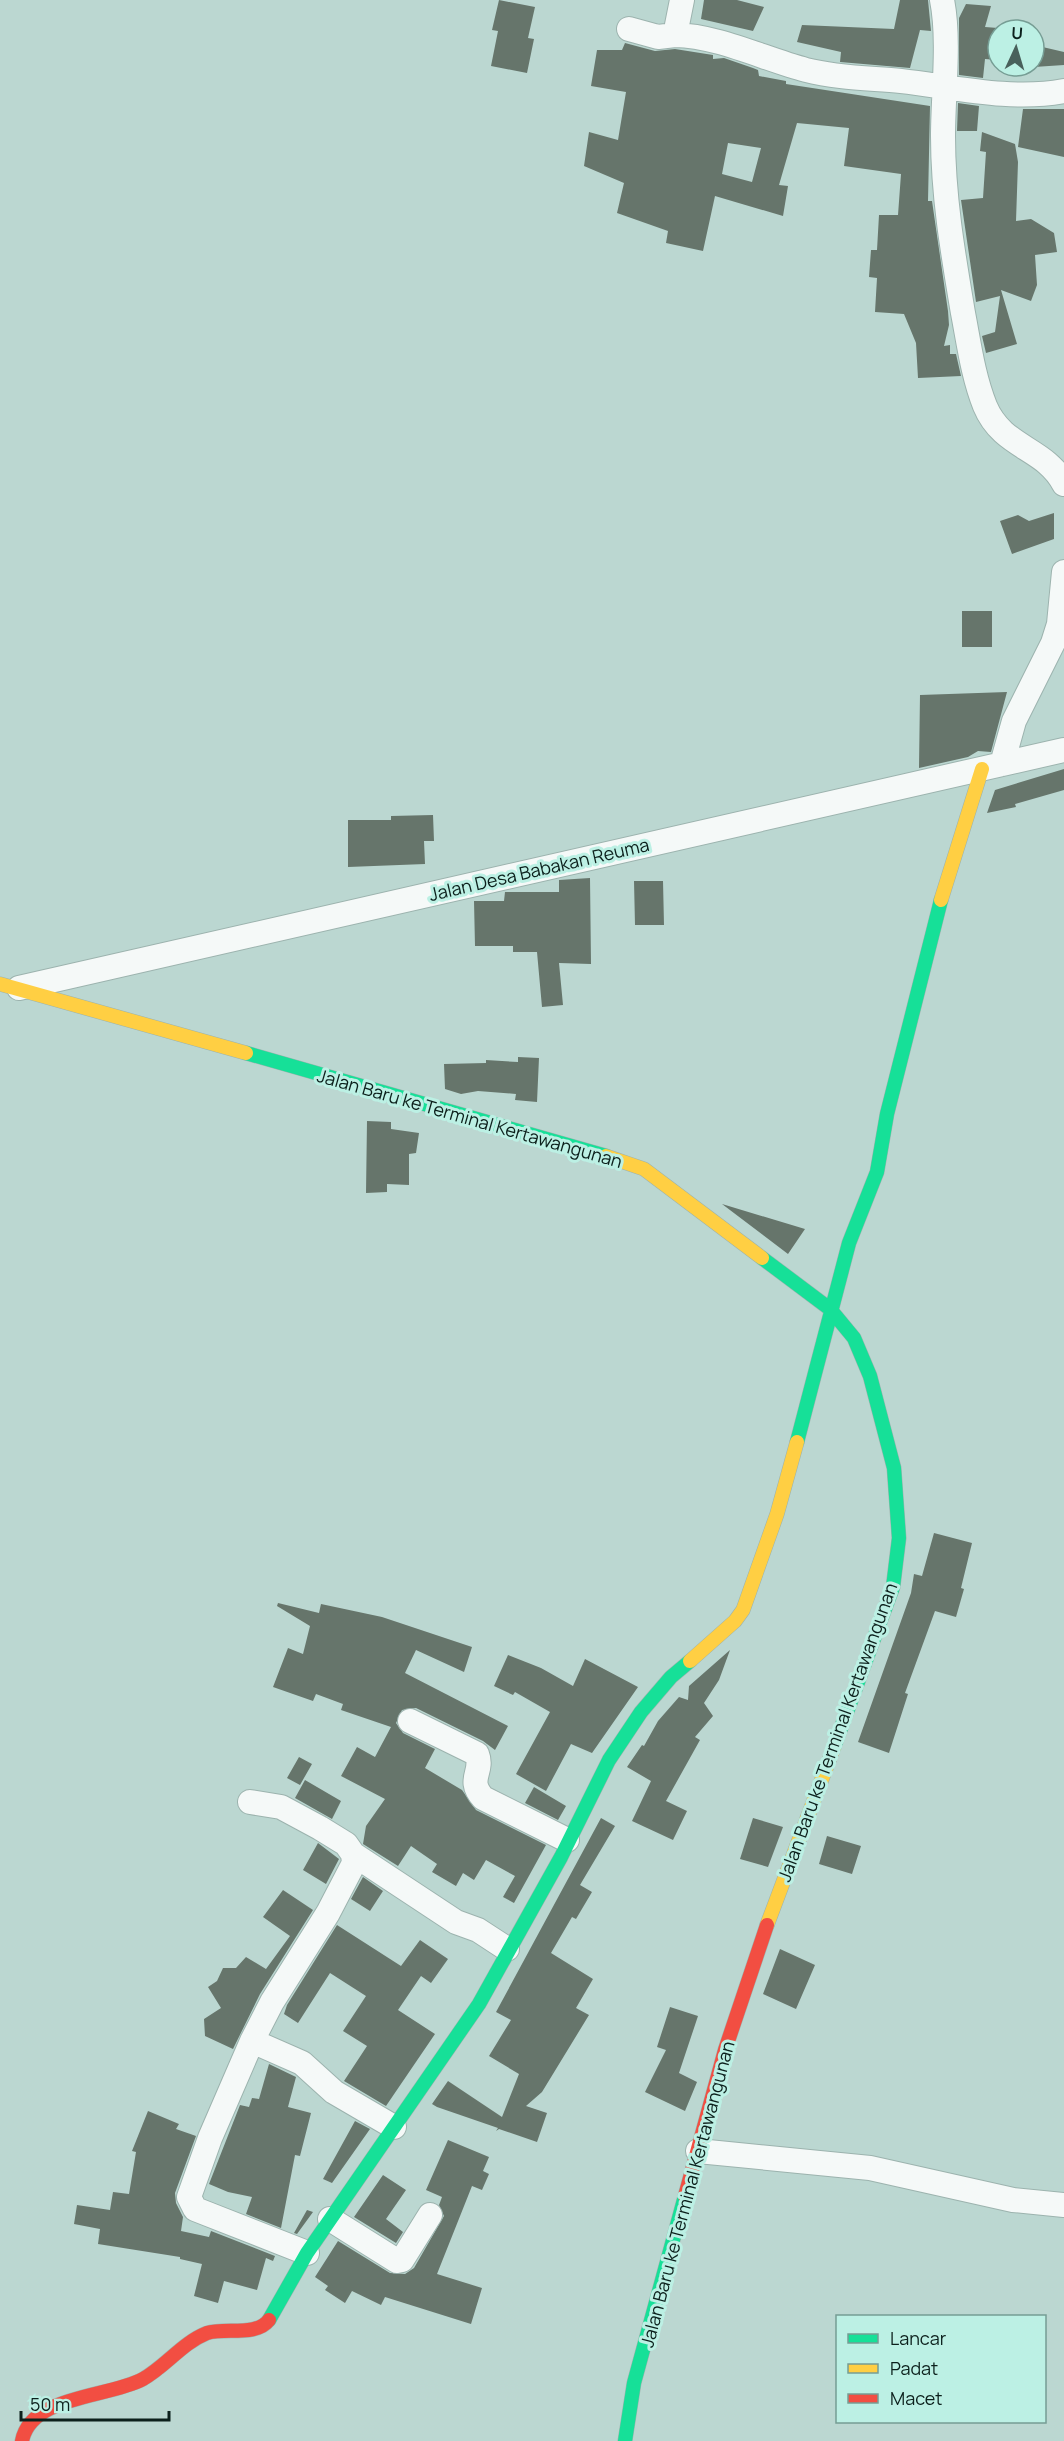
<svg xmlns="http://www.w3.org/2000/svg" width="1064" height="2441" font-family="Manrope,sans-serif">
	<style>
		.building { fill: #66756b; fill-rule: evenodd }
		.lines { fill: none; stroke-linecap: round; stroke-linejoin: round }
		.street-casing { stroke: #9cb3ae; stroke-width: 26 }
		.fast-casing { stroke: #9cb3ae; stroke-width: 15 }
		.slow-casing { stroke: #9cb3ae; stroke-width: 15 }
		.jam-casing { stroke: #9cb3ae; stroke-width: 15 }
		.street { stroke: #f5f9f8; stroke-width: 24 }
		.fast { stroke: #16e098; stroke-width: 14 }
		.slow { stroke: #ffcf43; stroke-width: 14 }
		.jam { stroke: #f24e42; stroke-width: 14 }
		.labels { text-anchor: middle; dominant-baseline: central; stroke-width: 6; stroke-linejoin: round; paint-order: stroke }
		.street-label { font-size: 18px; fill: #0c201c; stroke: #bcf0e4 }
	</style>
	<rect width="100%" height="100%" fill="#bbd7d1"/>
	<path class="building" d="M 499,0 L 535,7 L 528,38 L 534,39 L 527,73 L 491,66 L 498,31 L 492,30 Z
		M 704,0 L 737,0 L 764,7 L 753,31 L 701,19 Z
		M 900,0 L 928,0 L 931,31 L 920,30 L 910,68 L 840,62 L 841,52 L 797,42 L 802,25 L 894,29 Z
		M 966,4 L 991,6 L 985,27 L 998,28 L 998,60 L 985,59 L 983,78 L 959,75 L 959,18 Z
		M 625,43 L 655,51 L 675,49 L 713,55 L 713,59 L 724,58 L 753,68 L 758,70 L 759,76 L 786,81 L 786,84 L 930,106 L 928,201 L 932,201 L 948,311 L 949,325 L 944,346 L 950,345 L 950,354 L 956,354 L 961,376 L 918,378 L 916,343 L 904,314 L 875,312 L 877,278 L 869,277 L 871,250 L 877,250 L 879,215 L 898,215 L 901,174 L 844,166 L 849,128 L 797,123 L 779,185 L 788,186 L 783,216 L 715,196 L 703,251 L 666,243 L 668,231 L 617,213 L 624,183 L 584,166 L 589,132 L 618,140 L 626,92 L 591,86 L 597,50 L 622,50 ZM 728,143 L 761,148 L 752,182 L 722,174 Z
		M 1034,45 L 1064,52 L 1064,65 L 1034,67 Z
		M 958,103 L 979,106 L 977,131 L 957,131 Z
		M 1023,109 L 1064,109 L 1064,157 L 1018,147 Z
		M 982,132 L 1015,144 L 1018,162 L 1016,221 L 1031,219 L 1054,233 L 1057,252 L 1035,255 L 1037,285 L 1031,301 L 1001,290 L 1017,344 L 986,353 L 982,336 L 995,332 L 1000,296 L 976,302 L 961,200 L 983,198 L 986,152 L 980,151 Z
		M 1054,513 L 1054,539 L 1012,554 L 1000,521 L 1018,515 L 1029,521 Z
		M 962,611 L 992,611 L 992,647 L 962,647 Z
		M 1007,692 L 991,752 L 978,751 L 968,757 L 919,768 L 920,695 Z
		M 1064,769 L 1064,790 L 1015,804 L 1016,807 L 987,813 L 995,790 Z
		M 433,815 L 434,841 L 424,841 L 425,864 L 348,867 L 348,820 L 391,820 L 391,816 Z
		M 590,878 L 591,964 L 559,963 L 563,1005 L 542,1007 L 537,952 L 513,952 L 513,946 L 475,946 L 474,901 L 504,901 L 505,892 L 559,892 L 559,880 Z
		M 634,881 L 663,881 L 664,925 L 635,925 Z
		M 518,1057 L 539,1058 L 537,1102 L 515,1100 L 516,1094 L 478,1091 L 461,1094 L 445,1089 L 444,1064 L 486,1063 L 486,1060 L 518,1062 Z
		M 367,1121 L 391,1122 L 391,1129 L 419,1133 L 416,1153 L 409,1154 L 409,1185 L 387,1184 L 387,1192 L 366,1193 Z
		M 722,1204 L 805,1229 L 788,1254 Z
		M 934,1533 L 972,1543 L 961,1588 L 964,1589 L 956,1617 L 935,1611 L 905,1693 L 908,1694 L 889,1753 L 858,1742 L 911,1593 L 914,1574 L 922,1576 Z
		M 278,1603 L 319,1613 L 321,1604 L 382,1617 L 472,1647 L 464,1672 L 416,1650 L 405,1673 L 508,1726 L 495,1750 L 483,1741 L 416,1708 L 402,1710 L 396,1723 L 403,1733 L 435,1749 L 425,1768 L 462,1790 L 476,1810 L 546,1845 L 514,1903 L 503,1897 L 515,1876 L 486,1860 L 474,1880 L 463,1873 L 456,1886 L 432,1872 L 437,1864 L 411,1846 L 398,1866 L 363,1844 L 366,1826 L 385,1799 L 341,1776 L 357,1747 L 375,1757 L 391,1727 L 341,1710 L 343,1704 L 316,1694 L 313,1701 L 273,1687 L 288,1648 L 303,1654 L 310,1626 L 277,1606 Z
		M 730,1650 L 719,1680 L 704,1703 L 713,1716 L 695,1737 L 700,1740 L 666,1801 L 687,1811 L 673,1840 L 632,1821 L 651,1781 L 627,1767 L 642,1745 L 644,1746 L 658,1721 L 679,1697 L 688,1700 L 689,1686 Z
		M 508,1655 L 541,1668 L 573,1686 L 585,1659 L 638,1687 L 592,1753 L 571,1744 L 546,1791 L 516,1774 L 550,1712 L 515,1692 L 513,1695 L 494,1686 Z
		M 299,1757 L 312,1764 L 300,1785 L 287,1778 Z
		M 305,1780 L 341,1801 L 332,1819 L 295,1798 Z
		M 534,1787 L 566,1806 L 558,1820 L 525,1803 Z
		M 601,1818 L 615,1826 L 580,1885 L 592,1892 L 576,1919 L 572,1917 L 551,1953 L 593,1979 L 576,2008 L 589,2015 L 542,2092 L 526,2106 L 547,2113 L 537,2142 L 499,2129 L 496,2131 L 498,2128 L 437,2107 L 432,2104 L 448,2081 L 502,2117 L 519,2074 L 489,2056 L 511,2020 L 496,2012 Z
		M 753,1818 L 783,1827 L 768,1867 L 740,1859 Z
		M 827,1836 L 861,1846 L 852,1874 L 819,1864 Z
		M 318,1843 L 339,1859 L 326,1884 L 303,1870 Z
		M 363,1877 L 383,1891 L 370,1911 L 351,1899 Z
		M 283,1890 L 313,1910 L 260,1994 L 233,2049 L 205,2036 L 204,2019 L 221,2008 L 208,1987 L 217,1981 L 223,1968 L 236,1968 L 246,1957 L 266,1969 L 290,1936 L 263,1917 Z
		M 337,1925 L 401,1966 L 420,1940 L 448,1959 L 431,1983 L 421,1976 L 398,2010 L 435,2034 L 386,2106 L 344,2081 L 367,2046 L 343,2031 L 366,1996 L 330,1973 L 298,2023 L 284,2014 L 287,2005 Z
		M 780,1949 L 815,1965 L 796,2009 L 763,1994 Z
		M 670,2007 L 698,2016 L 679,2073 L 697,2082 L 685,2111 L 645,2092 L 666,2050 L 657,2047 Z
		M 269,2064 L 296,2077 L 288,2107 L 311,2113 L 300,2156 L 295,2155 L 281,2228 L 246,2214 L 252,2197 L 228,2192 L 209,2184 L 240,2105 L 249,2107 L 252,2098 L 259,2099 Z
		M 148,2111 L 179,2124 L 176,2129 L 196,2136 L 175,2193 L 176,2203 L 183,2217 L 181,2231 L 209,2237 L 211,2231 L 275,2256 L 273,2261 L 266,2258 L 257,2290 L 224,2281 L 218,2303 L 194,2296 L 202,2264 L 180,2259 L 180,2257 L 98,2244 L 100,2229 L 74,2224 L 77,2205 L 110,2210 L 113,2192 L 129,2194 L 136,2152 L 132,2151 Z
		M 355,2121 L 370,2129 L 332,2183 L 323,2179 Z
		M 448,2140 L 489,2157 L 483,2171 L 489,2174 L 482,2190 L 472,2186 L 437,2274 L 482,2288 L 471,2324 L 385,2297 L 381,2305 L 352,2291 L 345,2303 L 325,2290 L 328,2286 L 315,2277 L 338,2241 L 390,2273 L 405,2274 L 414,2268 L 444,2216 L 439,2205 L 442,2197 L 426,2190 Z
		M 383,2175 L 406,2190 L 386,2219 L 403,2232 L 396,2243 L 354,2217 Z
		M 307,2210 L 313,2212 L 297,2234 L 294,2233 Z"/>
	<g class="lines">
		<g class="street-casing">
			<path id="street" d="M 682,0 L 675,35 C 719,36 764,59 806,70 C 838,78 869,78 901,81 C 954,87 1011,101 1064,91
				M 942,0 C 950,40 943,95 943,136 C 943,196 953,254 963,313 C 969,344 973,376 985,406 C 1003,449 1045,447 1064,484
				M 629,29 L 658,37 L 675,35
				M 1002,764 L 1014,721 L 1053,643 L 1059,624 L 1064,572
				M 19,988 L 1064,750
				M 410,1721 L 477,1754 C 484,1772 466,1779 483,1798 L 567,1840
				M 250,1802 L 281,1807 L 320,1828 L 346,1844 L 353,1854 L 354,1863 L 328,1913 L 272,2002 L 252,2041 L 210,2138 L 189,2197 L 195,2209 L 307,2253
				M 353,1854 L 456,1922 L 478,1930 L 507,1949
				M 252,2041 L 302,2063 L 334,2092 L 394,2127
				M 698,2151 L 870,2168 L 1013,2200 L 1064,2205
				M 330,2219 L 397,2261 L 402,2260 L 430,2215"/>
		</g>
		<g class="fast-casing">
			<path id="fast" d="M 246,1053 L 606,1156
				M 762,1258 L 830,1309 L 854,1338 L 870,1376 L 894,1468 L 899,1538 L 893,1587 L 834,1747
				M 797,1442 L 849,1243 L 877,1172 L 887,1114 L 941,900
				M 269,2320 L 307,2253 L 479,2004 L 561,1857 L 609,1760 L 641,1712 L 671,1677 L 690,1661
				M 625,2441 L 634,2383 L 685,2196"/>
		</g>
		<g class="slow-casing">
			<path id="slow" d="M 941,900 L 982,769
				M 0,984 L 246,1053
				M 606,1156 L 644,1169 L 762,1258
				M 690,1661 L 735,1621 L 743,1610 L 777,1514 L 797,1442
				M 767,1925 L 834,1747"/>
		</g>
		<g class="jam-casing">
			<path id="jam" d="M 685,2196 L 725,2050 L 767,1925
				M 22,2441 C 31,2395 108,2398 143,2379 C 166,2366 182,2343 207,2333 C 225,2327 256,2337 269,2320"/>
		</g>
		<use href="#street" class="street"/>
		<use href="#fast" class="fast"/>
		<use href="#slow" class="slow"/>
		<use href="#jam" class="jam"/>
	</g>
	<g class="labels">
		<g class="street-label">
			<text transform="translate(539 869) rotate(-13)">Jalan Desa Babakan Reuma</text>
			<text transform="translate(470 1118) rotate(16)">Jalan Baru ke Terminal Kertawangunan</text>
			<text transform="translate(837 1732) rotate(-70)">Jalan Baru ke Terminal Kertawangunan</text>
			<text transform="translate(687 2194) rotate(-75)">Jalan Baru ke Terminal Kertawangunan</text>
		</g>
	</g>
	<rect x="836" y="2315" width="210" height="108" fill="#bcf0e4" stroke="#769d94" stroke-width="1.5"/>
	<rect x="848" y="2334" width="30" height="9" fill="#16e098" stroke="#769d94" stroke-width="1.5"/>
	<text x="890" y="2345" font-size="18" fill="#0c201c">Lancar</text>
	<rect x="848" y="2364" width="30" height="9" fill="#ffcf43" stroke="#769d94" stroke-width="1.5"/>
	<text x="890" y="2375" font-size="18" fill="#0c201c">Padat</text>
	<rect x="848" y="2394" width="30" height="9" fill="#f24e42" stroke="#769d94" stroke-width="1.5"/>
	<text x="890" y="2405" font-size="18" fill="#0c201c">Macet</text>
	<g transform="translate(1016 48) rotate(4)"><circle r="28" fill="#bcf0e4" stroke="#769d94" stroke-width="1.5"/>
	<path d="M0-4.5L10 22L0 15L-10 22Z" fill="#49605b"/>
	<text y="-9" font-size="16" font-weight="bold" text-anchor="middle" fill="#0c201c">U</text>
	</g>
	<path d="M21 2411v9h148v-9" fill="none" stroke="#0c201c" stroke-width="3"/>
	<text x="30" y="2411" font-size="18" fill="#0c201c" stroke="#bcf0e4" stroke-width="4.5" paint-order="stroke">50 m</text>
</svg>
